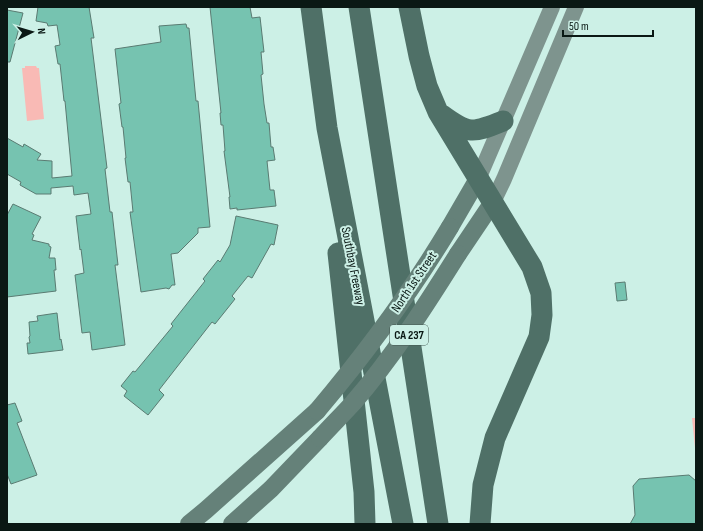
<svg xmlns="http://www.w3.org/2000/svg" width="703" height="531" font-family="'Sofia Sans Condensed',sans-serif">
	<style>
		.green { fill: #f9bab5 }
		.building { fill: #76c3b0; stroke: #5a7b72 }
		.lines { fill: none; stroke-linecap: round; stroke-linejoin: round }
		.secondary { stroke: #7e948e; stroke-width: 16 }
		.primary { stroke: #658179; stroke-width: 18 }
		.motorway { stroke: #4f7067; stroke-width: 21 }
		.primary-bridge { stroke: #658179; stroke-width: 18 }
		.labels { text-anchor: middle; dominant-baseline: central; stroke-width: 4; stroke-linejoin: round; paint-order: stroke }
		.shield { fill: #ccf0e6; stroke: #445953; stroke-width: 1 }
		.shield-label { font-size: 12px; font-weight: bold; fill: #0a1814 }
		.street-label { font-size: 13px; fill: #0a1814; stroke: #ccf0e6 }
	</style>
	<rect width="100%" height="100%" fill="#ccf0e6"/>
	<path class="green" d="M 25,66 L 36,66 L 37,68 L 39,68 L 44,119 L 27,121 L 22,68 L 25,68 Z
		M 692,418 L 696,418 L 696,448 L 695,448 Z"/>
	<path class="building" d="M 38,7 L 89,7 L 94,38 L 91,38 L 107,168 L 105,169 L 110,212 L 112,212 L 118,265 L 115,265 L 125,345 L 92,350 L 90,332 L 82,333 L 75,275 L 84,273 L 81,249 L 80,250 L 76,216 L 91,214 L 88,193 L 74,195 L 73,186 L 51,188 L 51,194 L 36,194 L 20,185 L 21,182 L 7,174 L 7,138 L 23,147 L 24,144 L 41,154 L 37,160 L 52,161 L 52,178 L 72,176 L 65,101 L 64,101 L 60,64 L 58,64 L 55,46 L 60,45 L 57,25 L 48,26 L 47,23 L 36,21 Z
		M 210,7 L 250,7 L 252,18 L 260,17 L 264,52 L 261,52 L 263,74 L 261,75 L 264,104 L 267,123 L 269,123 L 271,147 L 273,147 L 275,160 L 267,161 L 270,190 L 274,190 L 276,206 L 237,210 L 237,208 L 230,209 L 229,197 L 230,197 L 224,151 L 225,151 L 223,125 L 221,125 L 220,113 L 221,113 Z
		M 7,10 L 23,13 L 10,62 L 7,62 Z
		M 186,24 L 187,28 L 189,28 L 196,101 L 198,101 L 210,227 L 198,228 L 198,233 L 178,253 L 171,254 L 175,285 L 172,285 L 169,289 L 166,288 L 141,292 L 130,212 L 133,212 L 130,182 L 128,182 L 125,158 L 126,158 L 123,127 L 122,127 L 119,104 L 121,103 L 115,49 L 161,42 L 159,26 Z
		M 13,204 L 41,217 L 32,234 L 34,235 L 32,240 L 49,244 L 49,246 L 51,247 L 49,258 L 55,258 L 56,270 L 54,270 L 56,291 L 7,297 L 7,215 Z
		M 236,216 L 278,225 L 274,245 L 271,244 L 252,278 L 248,276 L 232,296 L 235,299 L 215,324 L 212,322 L 159,390 L 164,395 L 148,415 L 124,396 L 127,391 L 121,386 L 133,371 L 135,372 L 173,326 L 171,324 L 205,281 L 203,279 L 218,260 L 220,262 L 230,245 Z
		M 625,282 L 627,300 L 617,301 L 615,283 Z
		M 57,313 L 60,340 L 61,339 L 63,350 L 28,354 L 27,343 L 30,343 L 29,337 L 30,336 L 29,322 L 38,321 L 37,316 Z
		M 15,403 L 22,421 L 17,423 L 37,475 L 11,484 L 7,474 L 7,405 Z
		M 689,475 L 696,481 L 696,524 L 630,524 L 635,515 L 633,486 L 639,479 Z"/>
	<g class="lines">
		<path class="secondary" d="M 479,177 L 552,7
			M 493,202 L 504,179 L 576,7"/>
		<path class="primary" d="M 450,227 L 479,177
			M 458,254 L 493,202
			M 189,524 L 206,510 L 317,411
			M 232,524 L 271,489 L 320,438"/>
		<path class="motorway" d="M 311,7 L 327,128 L 403,524
			M 359,7 L 438,524
			M 409,7 L 419,56 L 427,86 L 438,112 L 532,267 L 541,293 L 542,315 L 539,337 L 495,438 L 483,485 L 480,524
			M 442,115 C 469,135 473,133 503,121
			M 338,253 L 364,492 L 365,524"/>
		<path class="primary-bridge" d="M 317,411 C 366,353 411,292 450,227
			M 320,438 C 331,426 342,415 353,403 C 393,357 426,305 458,254"/>
	</g>
	<g class="labels">
		<rect class="shield" x="390" y="325" width="38" height="20" rx="3"/>
		<g class="shield-label">
			<text x="409" y="335">CA 237</text>
		</g>
		<g class="street-label">
			<text transform="translate(353 266) rotate(79)">Southbay Freeway</text>
			<text transform="translate(414 282) rotate(-56)">North 1st Street</text>
		</g>
	</g>
	<rect width="703" height="531" fill="none" stroke="#0a1814" stroke-width="16"/>
	<g transform="translate(32 32) rotate(85)" stroke="#ccf0e6" stroke-width="3" paint-order="stroke">
	<path d="M0-3L7 15L0 10L-7 15Z" fill="#0a1814"/>
	<text y="-6" font-size="11" font-weight="bold" text-anchor="middle" fill="#0a1814">N</text>
	</g>
	<path d="M563 30v6h90v-6" fill="none" stroke="#0a1814" stroke-width="2"/>
	<text x="569" y="30" font-size="12" fill="#0a1814" stroke="#ccf0e6" stroke-width="3" paint-order="stroke">50 m</text>
</svg>
